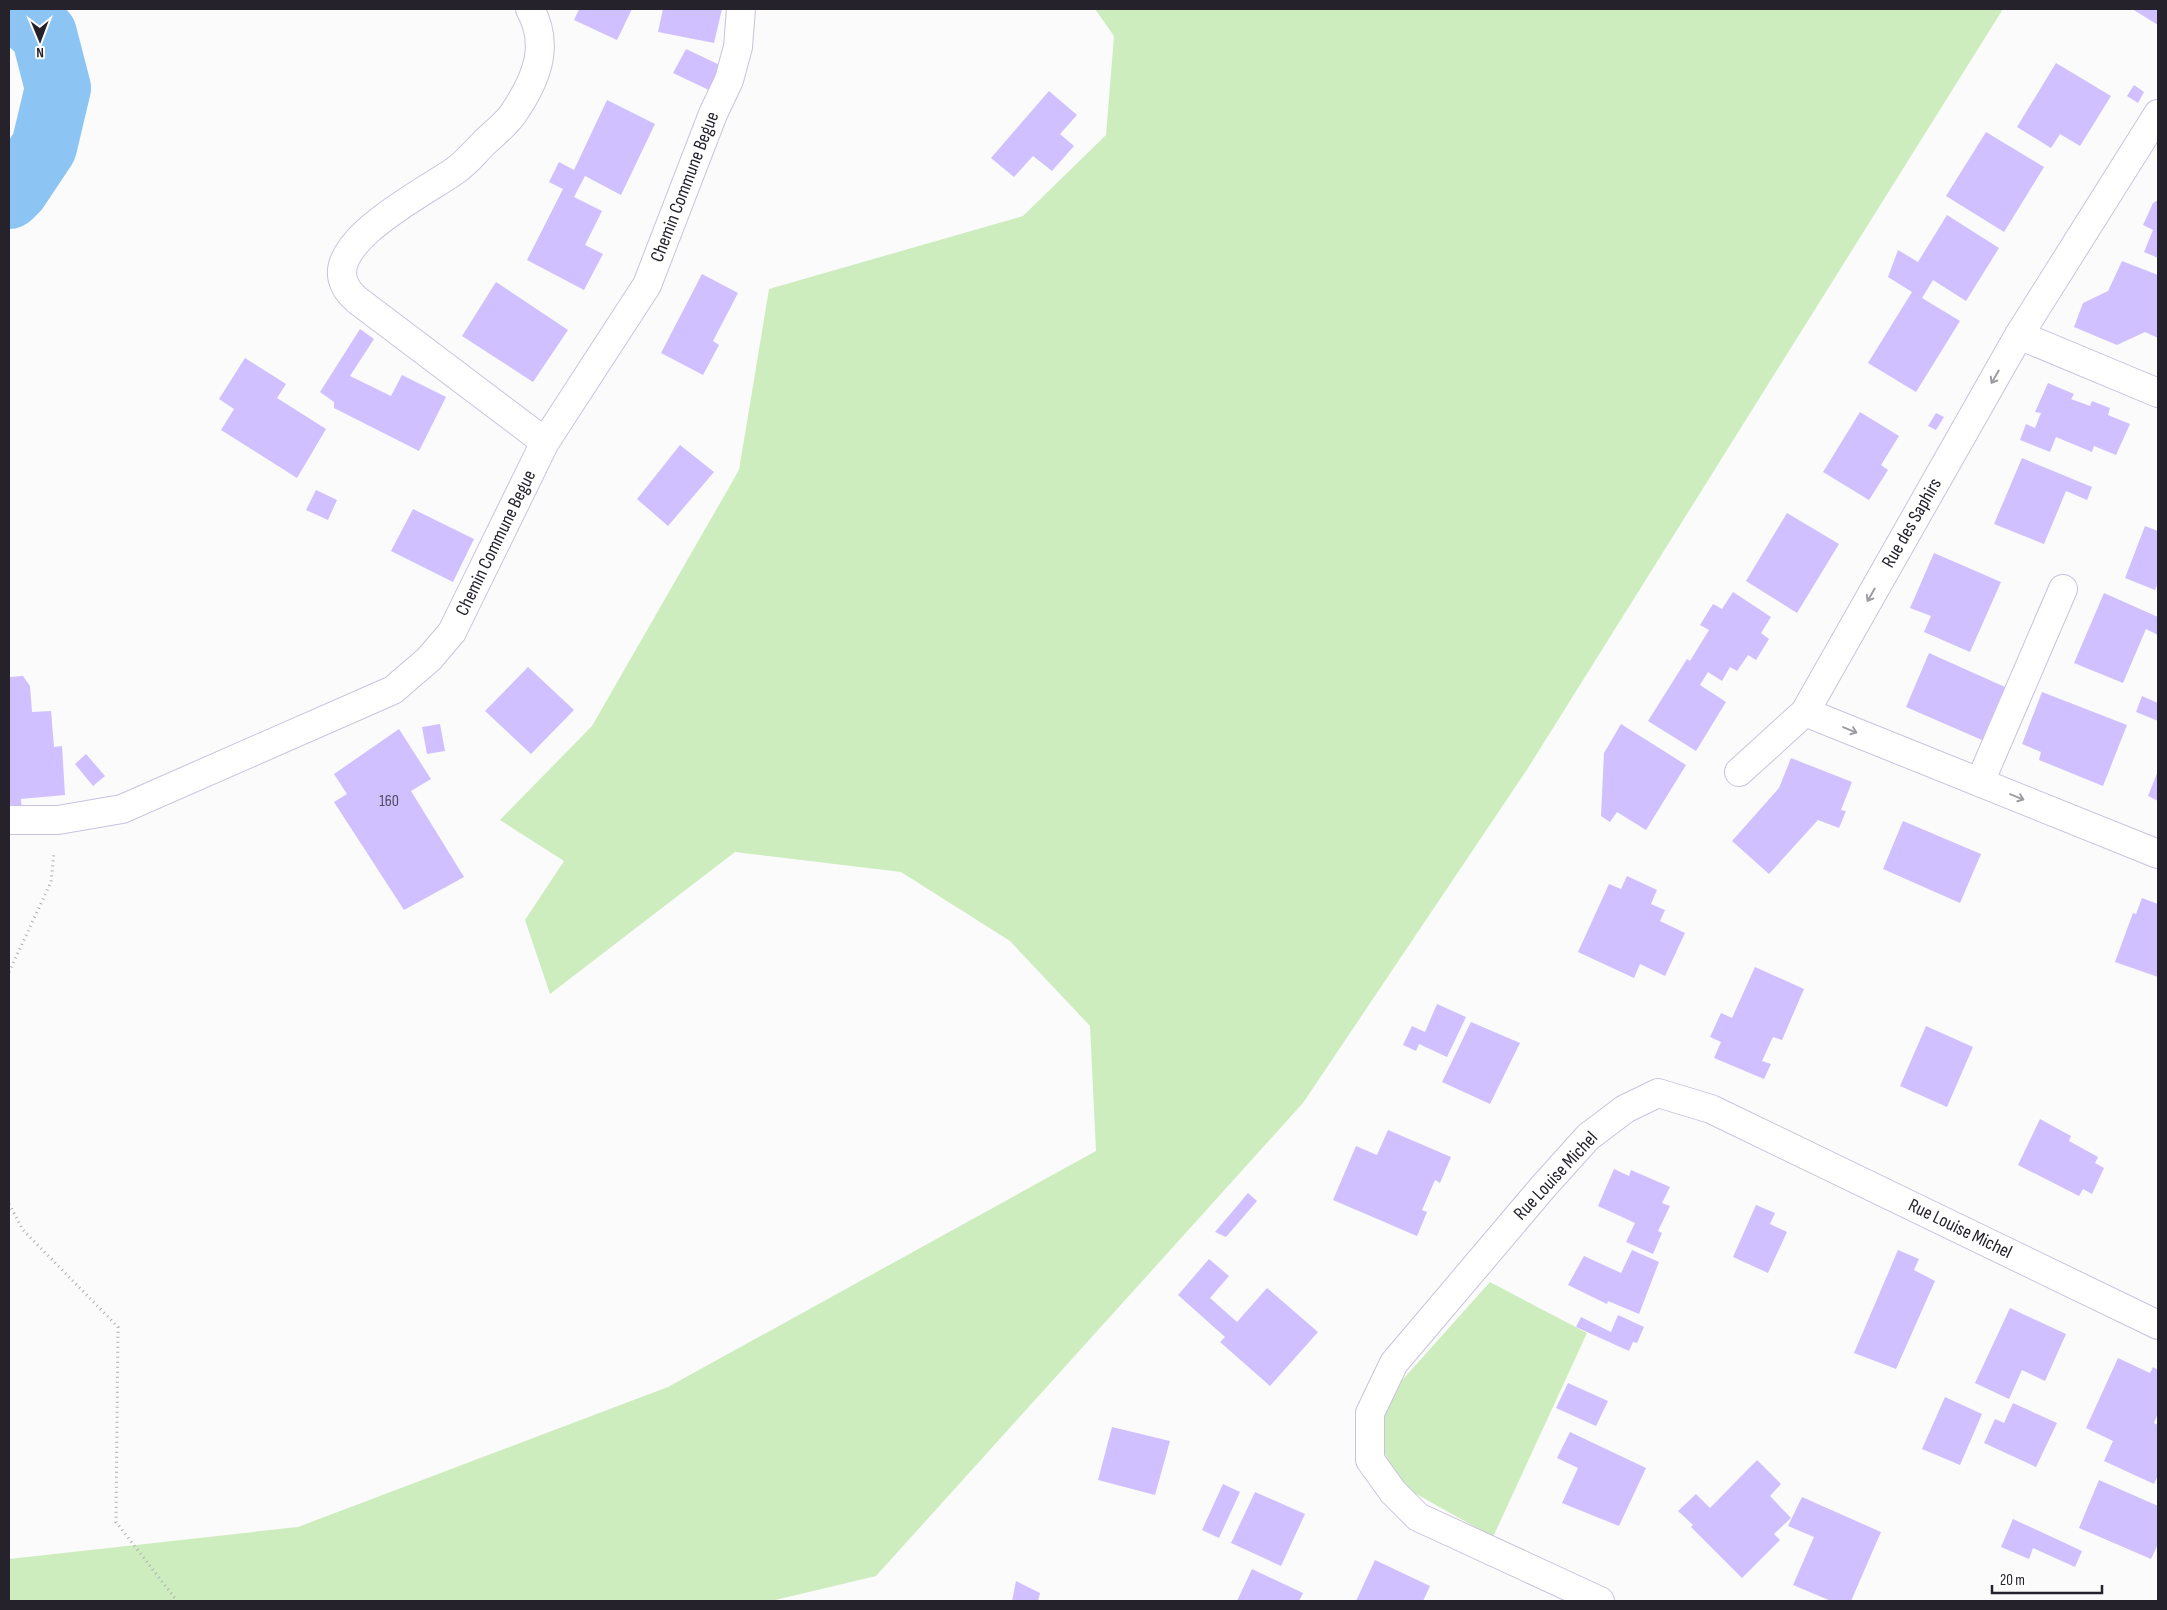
<svg xmlns="http://www.w3.org/2000/svg" width="2167" height="1610" font-family="'Sofia Sans Condensed',sans-serif">
	<style>
		.green { fill: #cdedbf }
		.lines { fill: none; stroke-linecap: round; stroke-linejoin: round }
		.river { stroke: #8cc5f3; stroke-width: 66 }
		.building { fill: #d0c0ff }
		.minor-casing { stroke: #cbc2dd; stroke-width: 30 }
		.path { stroke: #afaeb2; stroke-width: 3; stroke-dasharray: 1 4; stroke-linecap: butt }
		.minor { stroke: #fff; stroke-width: 28 }
		.oneway { stroke: #9d9ca0 }
		.labels { text-anchor: middle; dominant-baseline: central; stroke-width: 4; stroke-linejoin: round; paint-order: stroke }
		.number-label { font-size: 16px; fill: #504a61 }
		.street-label { font-size: 19px; fill: #26222c; stroke: #fff }
	</style>
	<rect width="100%" height="100%" fill="#fbfbfb"/>
	<path class="green" d="M 1095,9 L 2003,9 L 1528,768 L 1303,1103 L 876,1576 L 771,1601 L 9,1601 L 9,1559 L 298,1527 L 668,1387 L 1096,1151 L 1090,1026 L 1010,941 L 901,872 L 735,852 L 550,994 L 525,920 L 564,861 L 500,820 L 592,726 L 739,470 L 769,289 L 1023,216 L 1106,135 L 1114,36 Z
		M 1490,1282 L 1587,1333 L 1493,1537 L 1409,1490 L 1395,1474 L 1385,1454 L 1382,1430 L 1384,1408 L 1396,1387 Z"/>
	<g class="lines">
		<path class="river" d="M 9,196 L 16,189 L 44,147 L 58,88 L 44,34 L 17,9"/>
	</g>
	<path class="building" d="M 579,9 L 632,9 L 617,40 L 574,20 Z
		M 663,9 L 722,9 L 714,43 L 658,32 Z
		M 2132,9 L 2158,9 L 2158,25 Z
		M 686,49 L 724,67 L 711,91 L 673,73 Z
		M 2056,63 L 2111,96 L 2080,146 L 2060,134 L 2051,148 L 2017,127 Z
		M 2134,85 L 2144,92 L 2138,103 L 2127,96 Z
		M 1049,91 L 1077,115 L 1060,134 L 1074,146 L 1052,171 L 1033,156 L 1014,177 L 991,158 Z
		M 607,100 L 655,124 L 621,195 L 585,176 L 574,197 L 602,211 L 585,245 L 603,254 L 584,290 L 527,260 L 563,189 L 549,182 L 559,162 L 574,170 Z
		M 1986,132 L 2044,167 L 2004,232 L 1946,196 Z
		M 2158,200 L 2158,258 L 2144,252 L 2153,230 L 2143,225 L 2153,203 Z
		M 1947,215 L 1999,248 L 1966,301 L 1933,280 L 1922,298 L 1960,321 L 1916,392 L 1868,363 L 1912,292 L 1888,277 L 1898,250 L 1918,262 Z
		M 2122,261 L 2158,275 L 2158,338 L 2145,332 L 2117,345 L 2074,327 L 2083,303 L 2108,291 Z
		M 702,274 L 738,293 L 713,341 L 719,345 L 703,375 L 661,353 Z
		M 496,282 L 568,330 L 533,382 L 462,336 Z
		M 360,329 L 374,339 L 350,376 L 391,396 L 402,375 L 446,397 L 419,451 L 334,408 L 334,402 L 320,392 Z
		M 245,358 L 286,384 L 277,398 L 326,429 L 297,478 L 221,430 L 234,409 L 219,399 Z
		M 2048,383 L 2074,394 L 2071,399 L 2090,406 L 2092,401 L 2110,408 L 2108,415 L 2130,424 L 2116,455 L 2094,446 L 2092,452 L 2056,437 L 2050,452 L 2020,440 L 2026,424 L 2035,428 L 2041,413 L 2035,412 Z
		M 1860,412 L 1899,436 L 1881,465 L 1888,470 L 1869,500 L 1823,472 Z
		M 1936,413 L 1944,417 L 1936,430 L 1928,426 Z
		M 680,445 L 714,472 L 668,526 L 637,499 Z
		M 2022,458 L 2092,487 L 2087,500 L 2066,491 L 2044,544 L 1994,524 Z
		M 316,490 L 337,500 L 328,520 L 306,510 Z
		M 413,509 L 474,539 L 453,582 L 391,551 Z
		M 1787,513 L 1839,544 L 1797,613 L 1746,581 Z
		M 2145,526 L 2158,531 L 2158,583 L 2155,590 L 2125,578 Z
		M 1934,553 L 2001,582 L 1970,652 L 1924,632 L 1931,616 L 1910,608 Z
		M 1733,592 L 1771,617 L 1761,633 L 1769,639 L 1756,660 L 1748,655 L 1737,671 L 1730,667 L 1722,681 L 1708,672 L 1700,685 L 1726,702 L 1696,751 L 1648,721 L 1687,659 L 1690,661 L 1709,630 L 1700,625 L 1713,604 L 1722,609 Z
		M 2104,593 L 2158,617 L 2158,635 L 2146,629 L 2123,683 L 2074,663 Z
		M 1929,653 L 2005,687 L 1982,740 L 1906,707 Z
		M 528,667 L 574,710 L 531,754 L 485,711 Z
		M 23,676 L 30,686 L 32,712 L 51,711 L 54,747 L 62,746 L 65,795 L 21,799 L 22,813 L 9,814 L 9,677 Z
		M 2042,692 L 2127,725 L 2103,786 L 2039,760 L 2041,752 L 2022,744 Z
		M 2142,696 L 2158,703 L 2158,721 L 2136,712 Z
		M 440,724 L 445,751 L 427,754 L 422,727 Z
		M 1621,724 L 1686,765 L 1646,830 L 1617,812 L 1610,822 L 1601,816 L 1604,753 Z
		M 399,729 L 431,779 L 411,791 L 464,877 L 404,910 L 334,802 L 347,794 L 334,774 Z
		M 86,754 L 105,776 L 93,786 L 75,764 Z
		M 1791,758 L 1852,782 L 1841,810 L 1846,811 L 1839,828 L 1818,820 L 1769,874 L 1732,841 L 1779,788 Z
		M 2158,771 L 2158,801 L 2148,796 Z
		M 1903,821 L 1981,854 L 1960,903 L 1883,869 Z
		M 1627,876 L 1657,890 L 1651,904 L 1665,910 L 1660,921 L 1685,933 L 1665,976 L 1640,964 L 1634,978 L 1578,952 L 1609,884 L 1621,889 Z
		M 2142,898 L 2158,904 L 2158,977 L 2115,962 L 2133,913 L 2136,914 Z
		M 1755,967 L 1804,989 L 1782,1040 L 1773,1037 L 1762,1061 L 1771,1064 L 1764,1079 L 1714,1058 L 1721,1042 L 1710,1037 L 1721,1013 L 1732,1018 Z
		M 1437,1004 L 1466,1017 L 1447,1057 L 1419,1044 L 1416,1051 L 1403,1045 L 1412,1026 L 1425,1032 Z
		M 1471,1022 L 1520,1043 L 1490,1104 L 1442,1082 Z
		M 1926,1026 L 1973,1047 L 1947,1107 L 1900,1086 Z
		M 2040,1119 L 2071,1136 L 2069,1141 L 2098,1157 L 2095,1163 L 2104,1168 L 2092,1194 L 2083,1189 L 2079,1196 L 2018,1165 Z
		M 1388,1130 L 1451,1157 L 1440,1183 L 1435,1180 L 1422,1210 L 1427,1212 L 1417,1236 L 1333,1200 L 1356,1146 L 1377,1155 Z
		M 1614,1169 L 1629,1176 L 1631,1170 L 1670,1187 L 1662,1203 L 1670,1206 L 1658,1231 L 1662,1233 L 1653,1254 L 1626,1242 L 1635,1223 L 1598,1206 Z
		M 1248,1193 L 1257,1201 L 1226,1237 L 1215,1232 Z
		M 1756,1205 L 1775,1213 L 1770,1224 L 1787,1232 L 1768,1273 L 1733,1257 Z
		M 1632,1250 L 1659,1262 L 1639,1314 L 1608,1301 L 1607,1304 L 1568,1285 L 1584,1256 L 1621,1273 Z
		M 1898,1250 L 1919,1259 L 1914,1270 L 1935,1281 L 1896,1369 L 1854,1353 Z
		M 1209,1259 L 1229,1276 L 1210,1298 L 1237,1322 L 1267,1288 L 1318,1332 L 1270,1386 L 1220,1342 L 1225,1337 L 1178,1295 Z
		M 2010,1308 L 2066,1334 L 2045,1381 L 2022,1370 L 2009,1399 L 1975,1383 Z
		M 1618,1315 L 1644,1327 L 1637,1343 L 1633,1342 L 1629,1351 L 1576,1327 L 1581,1317 L 1611,1332 Z
		M 2118,1358 L 2150,1373 L 2153,1367 L 2158,1370 L 2158,1413 L 2154,1423 L 2158,1425 L 2158,1475 L 2154,1484 L 2104,1461 L 2113,1441 L 2086,1428 Z
		M 1568,1383 L 1608,1401 L 1596,1426 L 1556,1408 Z
		M 1945,1397 L 1982,1414 L 1960,1465 L 1922,1449 Z
		M 2013,1403 L 2057,1423 L 2036,1467 L 1984,1443 L 1995,1419 L 2004,1423 Z
		M 1112,1427 L 1170,1441 L 1155,1495 L 1098,1480 Z
		M 1570,1432 L 1646,1468 L 1619,1526 L 1562,1503 L 1578,1468 L 1557,1458 Z
		M 1757,1460 L 1781,1484 L 1770,1496 L 1791,1518 L 1774,1534 L 1780,1540 L 1742,1578 L 1691,1527 L 1693,1525 L 1678,1511 L 1696,1494 L 1710,1508 Z
		M 2099,1480 L 2158,1506 L 2158,1544 L 2151,1559 L 2079,1528 Z
		M 1223,1484 L 1240,1492 L 1219,1538 L 1202,1530 Z
		M 1255,1492 L 1305,1514 L 1281,1566 L 1231,1543 Z
		M 1802,1497 L 1881,1532 L 1851,1601 L 1831,1601 L 1793,1585 L 1814,1537 L 1788,1526 Z
		M 2013,1519 L 2082,1551 L 2075,1567 L 2033,1548 L 2029,1559 L 2001,1547 Z
		M 1375,1560 L 1430,1586 L 1423,1601 L 1356,1601 Z
		M 1252,1569 L 1303,1593 L 1299,1601 L 1237,1601 Z
		M 1016,1581 L 1040,1593 L 1038,1601 L 1012,1601 Z"/>
	<g class="lines">
		<g class="minor-casing">
			<path id="minor" d="M 530,9 C 550,45 537,78 515,111 C 508,123 494,133 483,144 C 475,152 466,163 456,170 C 429,190 323,242 345,285 C 347,291 353,296 357,300 L 545,442
				M 2019,335 L 2158,393
				M 1805,712 L 2158,854
				M 1739,772 L 1805,712 L 2019,335 L 2158,114
				M 1980,782 L 2063,589
				M 9,820 L 58,820 L 122,809 L 393,690 L 429,659 L 452,632 L 545,442 L 647,285 L 713,114 L 729,80 L 738,47 L 741,9
				M 1600,1601 L 1418,1517 L 1393,1492 L 1370,1460 L 1370,1413 L 1394,1363 L 1543,1187 L 1588,1137 L 1625,1109 L 1658,1093 L 1711,1109 L 2158,1325"/>
		</g>
		<path class="path" d="M 9,972 L 51,882 L 54,852
			M 9,1204 L 23,1230 L 118,1327 L 116,1522 L 177,1601"/>
		<use href="#minor" class="minor"/>
	</g>
	<defs><path id="oneway-shaft" d="M-6 0H5M1.5-3L5.5 0L1.5 3" fill="none" stroke-width="1.6" stroke-linecap="round" stroke-linejoin="round" transform="scale(1.25)"/></defs>
	<g class="oneway">
		<use href="#oneway-shaft" transform="translate(1995 377) rotate(120)"/>
		<use href="#oneway-shaft" transform="translate(1871 595) rotate(120)"/>
		<use href="#oneway-shaft" transform="translate(1850 730) rotate(22)"/>
		<use href="#oneway-shaft" transform="translate(2017 797) rotate(22)"/>
	</g>
	<g class="labels">
		<g class="number-label">
			<text x="389" y="801">160</text>
		</g>
		<g class="street-label">
			<text transform="translate(685 187) rotate(-69)">Chemin Commune Begue</text>
			<text transform="translate(1912 523) rotate(-60)">Rue des Saphirs</text>
			<text transform="translate(496 543) rotate(-64)">Chemin Commune Begue</text>
			<text transform="translate(1556 1176) rotate(-47)">Rue Louise Michel</text>
			<text transform="translate(1960 1229) rotate(26)">Rue Louise Michel</text>
		</g>
	</g>
	<rect width="2167" height="1610" fill="none" stroke="#26222c" stroke-width="20"/>
	<g transform="translate(40 40) rotate(179)" stroke="#ffffff" stroke-width="4" paint-order="stroke">
	<path d="M0-4L9 19L0 12L-9 19Z" fill="#26222c"/>
	<text y="-8" font-size="14" font-weight="bold" text-anchor="middle" fill="#26222c">N</text>
	</g>
	<path d="M1992 1585v8h110v-8" fill="none" stroke="#26222c" stroke-width="2.5"/>
	<text x="2000" y="1585" font-size="15" fill="#26222c" stroke="#ffffff" stroke-width="4" paint-order="stroke">20 m</text>
</svg>
